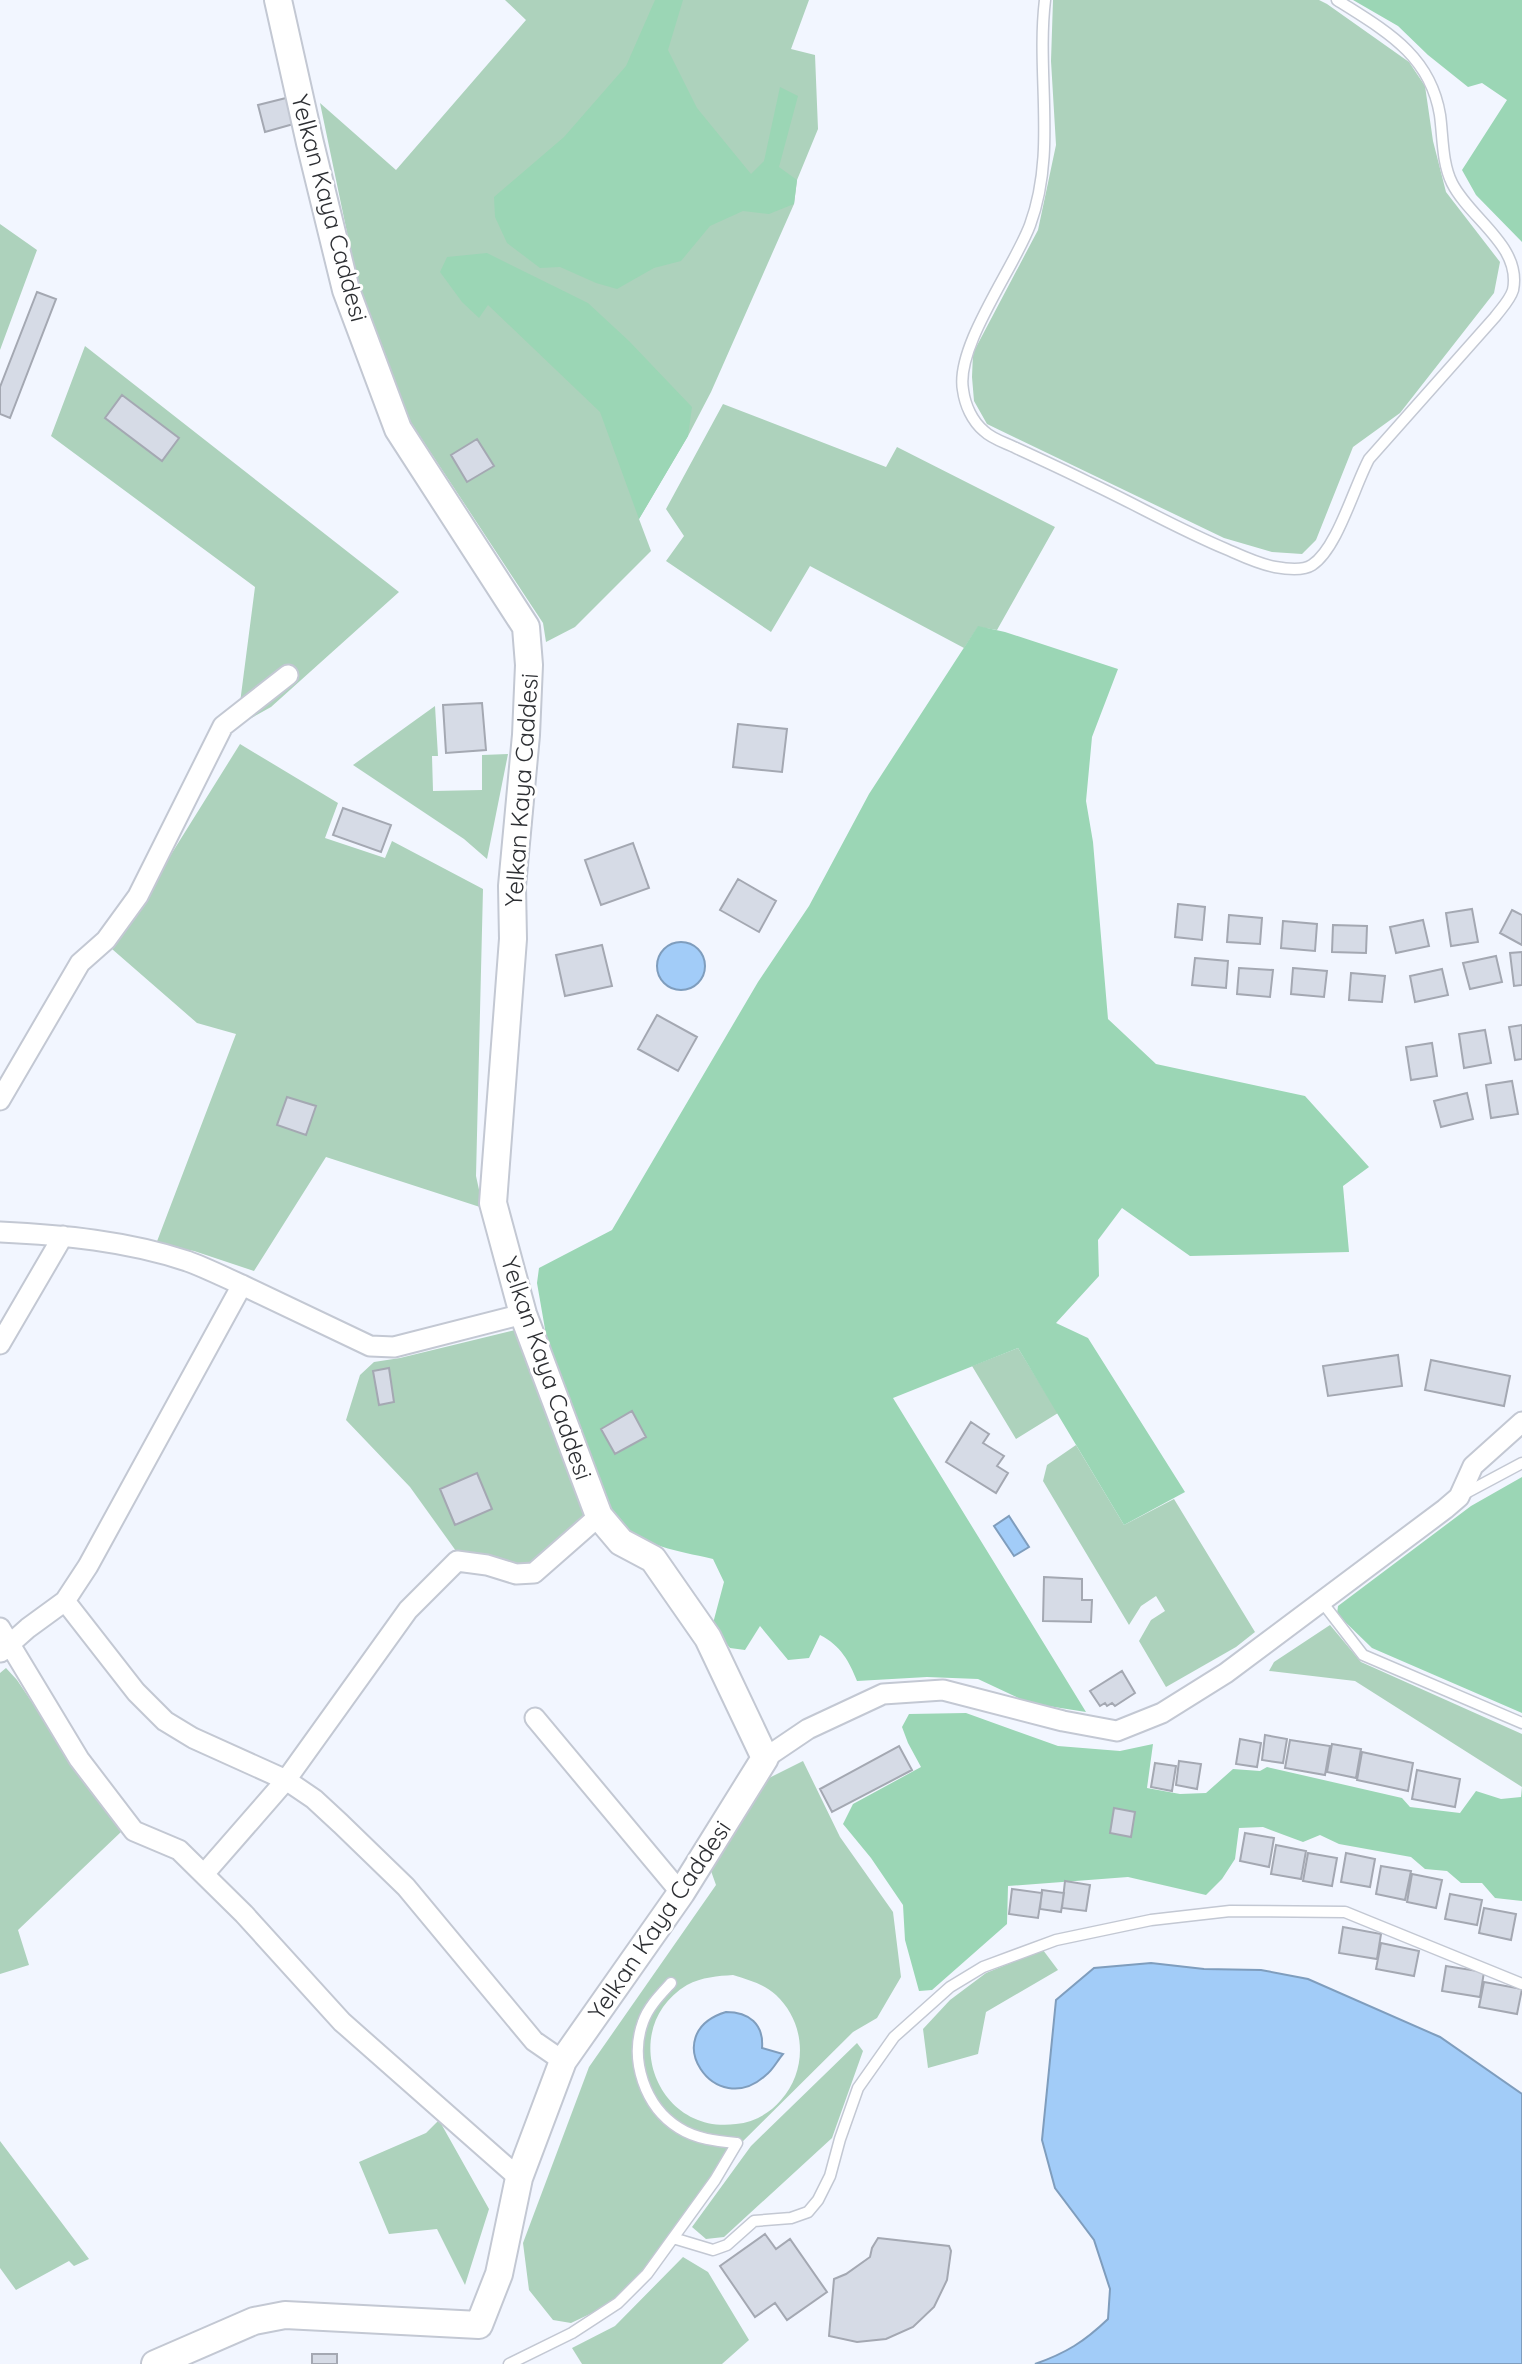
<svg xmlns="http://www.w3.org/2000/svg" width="1522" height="2364" font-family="Quicksand,sans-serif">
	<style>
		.green { fill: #add2bc; fill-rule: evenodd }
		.forest { fill: #9bd6b5 }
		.water { fill: #a2ccf8; stroke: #7f9dbd; stroke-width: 2 }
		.building { fill: #d6dbe6; stroke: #a4a8b2; stroke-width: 2 }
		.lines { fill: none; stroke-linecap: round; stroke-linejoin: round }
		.lane-casing { stroke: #c3c8d3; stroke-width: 13 }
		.street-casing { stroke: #c3c8d3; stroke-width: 23 }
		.secondary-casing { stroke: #c3c8d3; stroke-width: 30 }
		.lane { stroke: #fff; stroke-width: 10 }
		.street { stroke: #fff; stroke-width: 19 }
		.secondary { stroke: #fff; stroke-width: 26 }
		.labels { text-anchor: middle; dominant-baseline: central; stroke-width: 6; stroke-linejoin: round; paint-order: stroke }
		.street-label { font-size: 24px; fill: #2d2f33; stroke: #fff }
	</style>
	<rect width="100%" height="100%" fill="#f2f6ff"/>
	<path class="green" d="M 505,0 L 809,0 L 791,49 L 815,55 L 818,129 L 797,180 L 794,204 L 711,392 L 688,436 L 639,519 L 651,551 L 575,627 L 546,642 L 543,623 L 402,409 L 359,290 L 320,103 L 396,170 L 526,20 Z
		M 1053,0 L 1319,0 L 1327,4 L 1409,62 L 1425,86 L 1433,141 L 1446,192 L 1500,262 L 1494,293 L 1400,413 L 1353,447 L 1316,540 L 1302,554 L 1272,552 L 1224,538 L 987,424 L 974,401 L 972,377 L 973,353 L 1038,230 L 1056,145 L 1051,61 Z
		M 0,224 L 37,250 L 0,350 Z
		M 85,346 L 399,592 L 271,707 L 237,726 L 255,587 L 51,436 Z
		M 723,404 L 886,467 L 897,447 L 1055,527 L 997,630 L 978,627 L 964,648 L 810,566 L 771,632 L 666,561 L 684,536 L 666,509 Z
		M 435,706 L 438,756 L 432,756 L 433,791 L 482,790 L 482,755 L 508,754 L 487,859 L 464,839 L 353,765 Z
		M 240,744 L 338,803 L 325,838 L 385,858 L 392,841 L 483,889 L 476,1176 L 483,1208 L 326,1157 L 254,1271 L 194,1251 L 156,1244 L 236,1034 L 197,1023 L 112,949 ZM 287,1097 L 315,1106 L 306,1134 L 278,1125 Z
		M 519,1329 L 590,1514 L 531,1562 L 517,1564 L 482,1554 L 456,1551 L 410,1487 L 346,1420 L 360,1375 L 374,1362 L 400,1358 ZM 477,1473 L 492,1509 L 456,1525 L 440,1489 Z
		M 1018,1348 L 1058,1413 L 1016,1439 L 972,1366 Z
		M 1076,1445 L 1124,1525 L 1174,1499 L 1255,1632 L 1236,1647 L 1166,1687 L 1139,1641 L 1151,1620 L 1165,1611 L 1156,1596 L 1141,1606 L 1129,1625 L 1043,1481 L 1047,1465 Z
		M 1330,1625 L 1361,1662 L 1522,1734 L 1522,1787 L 1355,1681 L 1269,1671 L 1274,1662 Z
		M 6,1668 L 17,1680 L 96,1797 L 122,1831 L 18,1930 L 29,1965 L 0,1974 L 0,1673 Z
		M 803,1761 L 840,1837 L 893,1912 L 901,1977 L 877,2018 L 853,2032 L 723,2161 L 643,2272 L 611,2304 L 571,2323 L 553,2320 L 529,2290 L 523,2243 L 589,2067 L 716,1885 L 711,1871 L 769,1778 ZM 733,1975 C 749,1980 764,1984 776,1995 C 806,2023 808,2070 781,2100 C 769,2114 754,2122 736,2124 C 655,2135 617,2027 687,1985 C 702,1977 718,1976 733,1975 Z
		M 1043,1950 L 1058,1970 L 986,2012 L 978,2054 L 928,2068 L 923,2029 L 950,2000 L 986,1973 Z
		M 857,2043 L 863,2051 L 832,2138 L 724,2237 L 706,2239 L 692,2227 L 751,2146 Z
		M 439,2120 L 489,2209 L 465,2285 L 437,2229 L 389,2234 L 359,2162 L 426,2133 Z
		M 0,2141 L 89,2259 L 74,2266 L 69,2261 L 16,2290 L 0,2268 Z
		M 683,2257 L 708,2272 L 749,2340 L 722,2364 L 582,2364 L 572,2348 L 615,2326 Z"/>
	<path class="forest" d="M 655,0 L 683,0 L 668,50 L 697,108 L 751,174 L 764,161 L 780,87 L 798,96 L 779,167 L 797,180 L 794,204 L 769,214 L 743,211 L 710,226 L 681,261 L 654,268 L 617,289 L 596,283 L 560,267 L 540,268 L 507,243 L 495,217 L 494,197 L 564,137 L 626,66 Z
		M 1353,0 L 1522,0 L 1522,242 L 1476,195 L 1462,170 L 1507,100 L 1482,83 L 1468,87 L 1428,55 L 1398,26 Z
		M 487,253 L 588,303 L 629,341 L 692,407 L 688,436 L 639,519 L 600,412 L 488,305 L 479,318 L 462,302 L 440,272 L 447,257 Z
		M 978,626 L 1005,632 L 1118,669 L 1092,737 L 1086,801 L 1093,842 L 1108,1019 L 1156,1064 L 1305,1096 L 1369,1167 L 1343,1186 L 1349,1252 L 1190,1256 L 1122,1208 L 1098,1240 L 1099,1276 L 1056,1323 L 1088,1338 L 1185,1492 L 1124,1525 L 1018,1348 L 893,1398 L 1086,1712 L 1029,1703 L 978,1679 L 927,1677 L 857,1681 C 849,1661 841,1646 820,1635 L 809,1658 L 788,1660 L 760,1626 L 745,1650 L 730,1648 L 712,1627 L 724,1582 L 713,1559 C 666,1548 636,1546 603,1506 L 549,1352 L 537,1283 L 539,1268 L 612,1230 L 758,982 L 809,906 L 869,794 Z
		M 1522,1477 L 1522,1713 L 1372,1648 L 1337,1614 L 1338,1606 L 1471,1506 Z
		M 966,1713 L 1058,1746 L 1120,1751 L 1153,1744 L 1147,1788 L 1180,1794 L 1206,1793 L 1233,1769 L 1260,1771 L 1267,1767 L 1402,1798 L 1410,1807 L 1460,1813 L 1476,1791 L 1501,1799 L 1521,1797 L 1522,1787 L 1522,1901 L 1495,1898 L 1482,1883 L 1461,1883 L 1447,1871 L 1425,1869 L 1411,1857 L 1339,1844 L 1320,1835 L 1303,1842 L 1263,1827 L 1239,1828 L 1235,1859 L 1222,1879 L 1206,1895 L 1128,1877 L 1008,1886 L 1007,1924 L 932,1990 L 919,1991 L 905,1940 L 903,1905 L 871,1858 L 843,1824 L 853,1804 L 921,1767 L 908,1743 L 902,1727 L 909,1714 Z"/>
	<path class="water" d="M657 966a24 24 0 1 1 48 0a24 24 0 1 1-48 0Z
		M 1009,1516 L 1029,1547 L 1014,1556 L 994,1526 Z
		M 1151,1963 L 1204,1969 L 1261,1970 L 1308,1979 L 1440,2037 L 1522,2094 L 1522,2364 L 1035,2364 C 1066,2353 1084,2342 1108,2319 L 1110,2289 L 1094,2240 L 1055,2188 L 1042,2140 L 1056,2000 L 1094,1968 Z
		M 726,2012 C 749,2012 764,2024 762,2048 L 783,2054 C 777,2061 773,2070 766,2075 C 715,2122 656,2033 726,2012 Z"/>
	<path class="building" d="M 290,97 L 297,123 L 265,132 L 258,105 Z
		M 37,292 L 56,299 L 10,418 L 0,414 L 0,387 Z
		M 122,395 L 179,438 L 162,461 L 105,418 Z
		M 477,439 L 494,466 L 467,482 L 451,455 Z
		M 482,703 L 486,750 L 446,753 L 443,705 Z
		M 738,724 L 787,729 L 782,772 L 733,767 Z
		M 343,808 L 391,825 L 381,852 L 333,835 Z
		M 633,843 L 649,888 L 601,905 L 585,860 Z
		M 738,879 L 776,901 L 759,932 L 720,910 Z
		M 1178,904 L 1205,907 L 1202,940 L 1175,937 Z
		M 1472,909 L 1478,942 L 1451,946 L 1446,913 Z
		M 1512,910 L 1522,915 L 1522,945 L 1500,933 Z
		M 1229,915 L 1262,918 L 1260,944 L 1227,942 Z
		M 1423,920 L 1429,946 L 1396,953 L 1390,927 Z
		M 1283,921 L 1317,924 L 1315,951 L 1281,948 Z
		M 1333,925 L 1367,926 L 1366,953 L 1332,952 Z
		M 602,945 L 612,986 L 565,996 L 556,955 Z
		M 1522,952 L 1522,985 L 1514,986 L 1510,953 Z
		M 1496,956 L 1502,982 L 1470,989 L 1463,963 Z
		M 1195,958 L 1228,961 L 1226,988 L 1192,985 Z
		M 1239,968 L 1273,970 L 1270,997 L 1237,994 Z
		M 1293,968 L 1327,971 L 1324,997 L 1291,994 Z
		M 1442,969 L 1448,995 L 1415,1002 L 1410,976 Z
		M 1351,973 L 1385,976 L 1382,1002 L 1349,1000 Z
		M 657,1015 L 697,1037 L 678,1071 L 638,1049 Z
		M 1522,1025 L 1522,1059 L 1515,1060 L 1509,1027 Z
		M 1485,1030 L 1491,1063 L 1464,1068 L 1459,1034 Z
		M 1432,1043 L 1437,1076 L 1411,1080 L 1406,1047 Z
		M 1512,1081 L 1518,1114 L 1491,1118 L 1486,1085 Z
		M 1467,1093 L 1473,1119 L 1441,1127 L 1434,1101 Z
		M 287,1097 L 316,1106 L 306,1135 L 277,1125 Z
		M 1398,1355 L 1402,1386 L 1328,1396 L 1323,1366 Z
		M 1431,1360 L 1510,1376 L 1504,1406 L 1425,1390 Z
		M 389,1368 L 394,1402 L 379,1405 L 373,1371 Z
		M 632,1411 L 646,1437 L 615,1454 L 601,1429 Z
		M 971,1422 L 989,1434 L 983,1443 L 1004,1456 L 997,1466 L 1008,1473 L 996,1493 L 946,1462 Z
		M 477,1473 L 492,1509 L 455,1525 L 440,1489 Z
		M 1044,1577 L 1082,1579 L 1082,1600 L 1092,1600 L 1091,1622 L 1043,1621 Z
		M 1122,1671 L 1135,1693 L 1115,1706 L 1112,1703 L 1107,1706 L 1105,1703 L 1100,1706 L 1090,1691 Z
		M 1265,1735 L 1287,1739 L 1283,1763 L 1262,1760 Z
		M 1240,1739 L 1261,1743 L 1257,1767 L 1236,1764 Z
		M 1290,1740 L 1330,1746 L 1325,1775 L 1285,1768 Z
		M 1332,1744 L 1361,1749 L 1356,1778 L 1327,1772 Z
		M 899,1746 L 912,1770 L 832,1812 L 820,1789 Z
		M 1362,1752 L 1413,1763 L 1408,1791 L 1357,1780 Z
		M 1179,1761 L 1201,1764 L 1197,1789 L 1176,1785 Z
		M 1155,1763 L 1176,1766 L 1172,1791 L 1151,1787 Z
		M 1417,1770 L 1460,1779 L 1455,1807 L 1412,1799 Z
		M 1114,1808 L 1135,1812 L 1131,1837 L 1110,1833 Z
		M 1245,1833 L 1274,1838 L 1269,1867 L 1240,1861 Z
		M 1276,1845 L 1306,1851 L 1301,1879 L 1271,1874 Z
		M 1308,1853 L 1337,1858 L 1332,1886 L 1303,1881 Z
		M 1346,1853 L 1375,1859 L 1370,1887 L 1341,1882 Z
		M 1381,1866 L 1411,1871 L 1405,1900 L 1376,1894 Z
		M 1412,1874 L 1442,1880 L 1436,1908 L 1407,1902 Z
		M 1065,1881 L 1090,1885 L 1086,1911 L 1062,1908 Z
		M 1012,1889 L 1042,1893 L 1038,1918 L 1009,1914 Z
		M 1042,1890 L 1064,1893 L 1061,1912 L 1040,1909 Z
		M 1450,1894 L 1482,1900 L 1477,1925 L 1445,1919 Z
		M 1484,1908 L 1516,1914 L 1511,1940 L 1479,1933 Z
		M 1343,1927 L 1381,1934 L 1377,1959 L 1339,1953 Z
		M 1381,1943 L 1419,1951 L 1414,1976 L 1376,1969 Z
		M 1446,1966 L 1484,1972 L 1480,1997 L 1442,1991 Z
		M 1484,1982 L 1522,1989 L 1517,2014 L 1479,2007 Z
		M 765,2234 L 776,2249 L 790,2239 L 827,2292 L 787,2320 L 775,2303 L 755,2317 L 720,2266 Z
		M 878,2238 L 949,2246 L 951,2251 L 947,2280 L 934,2307 L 913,2327 L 886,2339 L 857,2342 L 829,2336 L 834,2279 L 846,2274 L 870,2257 L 872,2248 Z
		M 312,2354 L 337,2354 L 337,2364 L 312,2364 Z"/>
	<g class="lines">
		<g class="lane-casing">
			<path id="lane" d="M 1045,0 C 1036,75 1057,152 1030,225 C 1014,268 955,347 963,390 C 965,405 972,421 984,431 C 992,439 1006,443 1016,448 C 1040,459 1064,470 1088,482 C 1135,504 1178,529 1226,549 C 1242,556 1258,564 1275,567 C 1286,569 1303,571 1312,565 C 1337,549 1354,487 1369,459 L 1495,317 C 1501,309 1510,300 1513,290 C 1522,246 1470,219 1452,183 C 1442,163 1443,137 1440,115 C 1430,54 1384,30 1337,0
				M 1462,1495 L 1522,1463
				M 1322,1602 L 1363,1655 L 1522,1723
				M 673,2238 L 713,2250 L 727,2245 L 754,2221 L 791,2218 L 808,2212 L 818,2200 L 830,2176 L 840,2139 L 858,2088 L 894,2037 L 950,1987 L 983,1967 L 1056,1940 L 1151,1920 L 1230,1911 L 1345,1912 L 1522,1984
				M 509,2364 L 572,2333 L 618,2303 L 647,2274 L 715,2180 L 737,2143 C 717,2141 696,2139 679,2128 C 645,2107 629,2060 643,2022 C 648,2007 660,1995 671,1983"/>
		</g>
		<g class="street-casing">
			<path id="street" d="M 0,1100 L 80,963 L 106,940 L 138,896 L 223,726 L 288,675
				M 0,1232 C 63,1235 127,1241 187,1261 C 206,1268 224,1277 242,1285
				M 0,1344 L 63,1236
				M 65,1601 L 136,1692 L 165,1721 L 193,1738 L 286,1780 L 314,1799 L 341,1824 L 406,1887 L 534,2041 L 563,2061
				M 0,1628 L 79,1759 L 134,1831 L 179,1850 L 244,1914 L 342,2022 L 519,2178
				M 1,1652 L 28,1628 L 65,1601 L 88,1566 L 242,1285 L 370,1346 L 394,1347 L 523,1314
				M 535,1718 L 681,1893
				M 765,1758 L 808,1729 L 883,1694 L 943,1690 L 1063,1721 L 1117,1731 L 1162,1713 L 1226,1673 L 1445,1509 L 1459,1497 L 1473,1466 L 1522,1422
				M 204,1874 L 286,1780 L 408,1610 L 457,1561 L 487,1565 L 516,1574 L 534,1573 L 599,1516"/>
		</g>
		<g class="secondary-casing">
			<path id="secondary" d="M 155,2364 L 254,2321 L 285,2315 L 479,2325 L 499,2274 L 519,2178 L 563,2061 L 681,1893 L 765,1758 L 708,1638 L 653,1559 L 621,1542 L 599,1516 L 523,1314 L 493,1203 L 513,939 L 512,886 L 526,735 L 529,665 L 526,627 L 398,429 L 346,290 L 310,143 L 278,0"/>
		</g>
		<use href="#lane" class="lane"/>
		<use href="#street" class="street"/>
		<use href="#secondary" class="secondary"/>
	</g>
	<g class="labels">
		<g class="street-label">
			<text transform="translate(330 208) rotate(75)">Yelkan Kaya Caddesi</text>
			<text transform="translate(521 790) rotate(-86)">Yelkan Kaya Caddesi</text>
			<text transform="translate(547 1368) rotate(71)">Yelkan Kaya Caddesi</text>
			<text transform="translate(659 1920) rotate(-56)">Yelkan Kaya Caddesi</text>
		</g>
	</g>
</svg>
